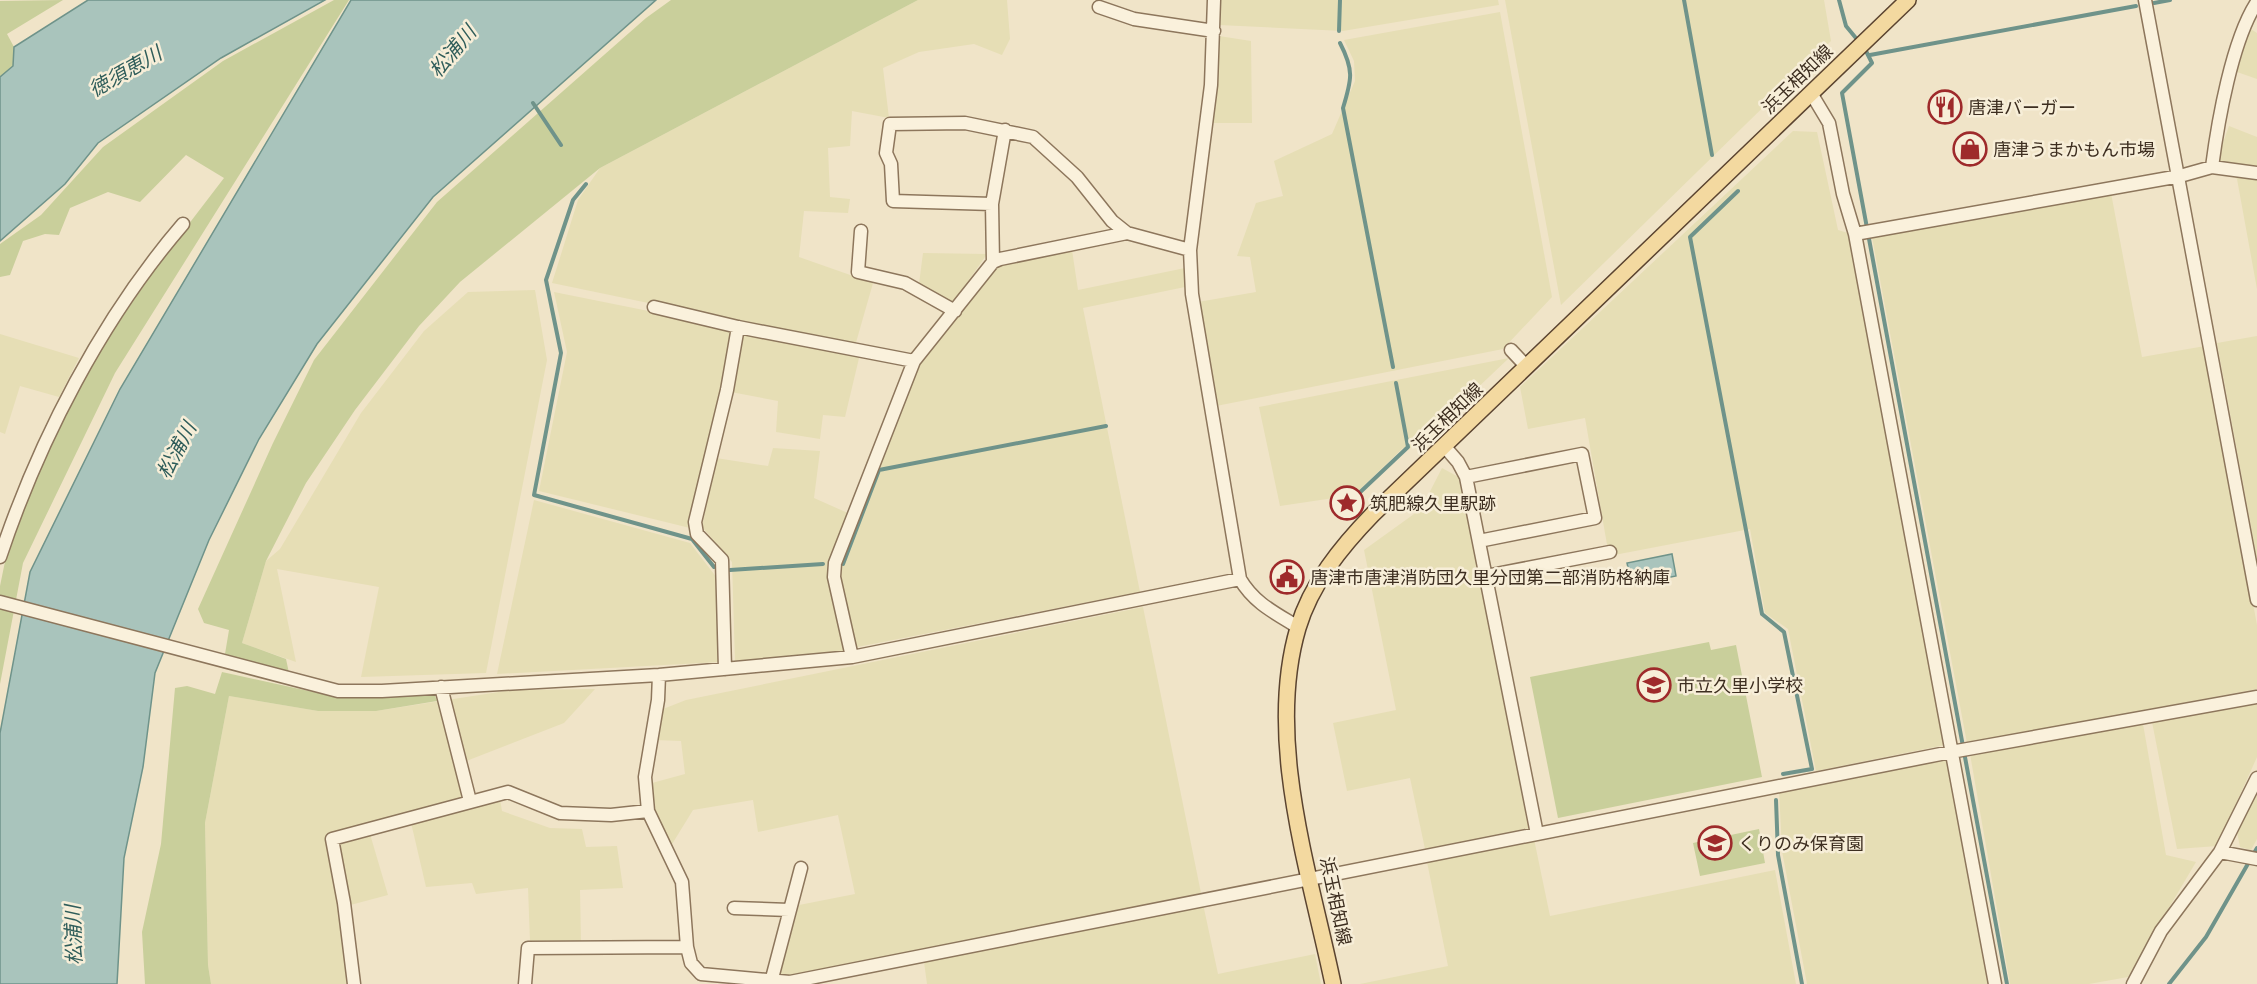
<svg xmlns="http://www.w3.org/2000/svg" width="2257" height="984" font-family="Merriweather,'Noto Sans JP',serif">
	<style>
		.farmland { fill: #e6deb5 }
		.green { fill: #c9cf9b }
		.water { fill: #a9c4bc; stroke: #6f938a; stroke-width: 1.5 }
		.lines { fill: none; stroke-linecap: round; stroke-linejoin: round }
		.stream { stroke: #6f938a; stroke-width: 4 }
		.minor-casing { stroke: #8d765c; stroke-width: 15 }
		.major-casing { stroke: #5b4430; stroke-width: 18 }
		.minor { stroke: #faf1dc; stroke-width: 12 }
		.major { stroke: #f3d9a0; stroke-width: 15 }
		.labels { text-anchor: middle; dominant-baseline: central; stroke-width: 5; stroke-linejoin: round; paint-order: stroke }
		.street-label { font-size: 18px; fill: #3d2e20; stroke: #f7eed8 }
		.poi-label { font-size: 18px; fill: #3d2e20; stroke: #f7eed8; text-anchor: start }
		.water-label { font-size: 20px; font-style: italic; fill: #2f5d5a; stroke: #f7eed8 }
	</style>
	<rect width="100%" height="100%" fill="#f0e4c8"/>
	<path class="farmland" d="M 918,0 L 1007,0 L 1010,39 L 1002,55 L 974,44 L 919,52 L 883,68 L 889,118 L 852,111 L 850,146 L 828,148 L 830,197 L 850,199 L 848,213 L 804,211 L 799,257 L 873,283 L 855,346 L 552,283 L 578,200 L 600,168 Z
		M 1219,0 L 1498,0 L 1499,5 L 1343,31 L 1219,25 Z
		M 1505,0 L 1824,0 L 1831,41 L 1561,305 Z
		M 1500,12 L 1552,297 L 1503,349 L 1216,406 L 1198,302 L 1256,292 L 1250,257 L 1237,256 L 1256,203 L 1283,196 L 1274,161 L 1332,134 L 1355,81 L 1354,61 L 1344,40 Z
		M 2249,28 L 2257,33 L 2257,79 L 2237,72 Z
		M 1219,36 L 1251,41 L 1252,123 L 1211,123 Z
		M 2229,126 L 2257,137 L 2257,289 L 2237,179 L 2216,162 Z
		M 1793,131 L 1817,132 L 1838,230 L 1848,233 L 1945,745 L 1816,771 L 1788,629 L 1765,613 L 1750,529 L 1609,556 L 1585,418 L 1528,429 L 1520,387 Z
		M 2111,193 L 2142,357 L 2205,346 L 2257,625 L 2257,689 L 1967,743 L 1872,237 Z
		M 1072,250 L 1078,290 L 1185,268 L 1185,287 L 1083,308 L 1140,592 L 857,647 L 839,570 L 920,363 L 998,265 Z
		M 923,253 L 987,254 L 953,303 L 919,284 Z
		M 535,290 L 547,360 L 486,673 L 361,677 L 379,587 L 277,569 L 296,662 L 242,643 L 266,561 L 280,549 L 361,413 L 424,331 L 468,292 Z
		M 554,292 L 733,328 L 724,393 L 690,528 L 539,491 L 567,352 Z
		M 741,331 L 860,354 L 845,417 L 823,415 L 820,439 L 776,432 L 778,401 L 731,392 Z
		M 0,334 L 79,358 L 59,397 L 20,386 L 5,434 L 0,432 Z
		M 2257,336 L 2257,559 L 2217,343 Z
		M 1509,358 L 1414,448 L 1403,448 L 1354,495 L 1280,506 L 1259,407 Z
		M 773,448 L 820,451 L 814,498 L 850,514 L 829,562 L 845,652 L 735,662 L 732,562 L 702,527 L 716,458 L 768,466 Z
		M 1442,468 L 1464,480 L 1531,828 L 1425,849 L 1410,778 L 1347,791 L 1333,723 L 1396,710 L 1364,550 L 1421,509 Z
		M 534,500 L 690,543 L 717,578 L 720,662 L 497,674 Z
		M 1143,607 L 1201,893 L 778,980 L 799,905 L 855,894 L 838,815 L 758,832 L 753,800 L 693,810 L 669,849 L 655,809 L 652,783 L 685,774 L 681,741 L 655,740 L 663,709 L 686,700 Z
		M 595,689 L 564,723 L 456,765 L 465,807 L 500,799 L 502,811 L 550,828 L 582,829 L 586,847 L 617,846 L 623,888 L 580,890 L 581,943 L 530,941 L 528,888 L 476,894 L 472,883 L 426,887 L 409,814 L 367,824 L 388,895 L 339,908 L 347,984 L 211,984 L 208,965 L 205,823 L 229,696 L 318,711 L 376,711 L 512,690 Z
		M 2257,701 L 2257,757 L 2217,846 L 2177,849 L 2152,722 Z
		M 2143,724 L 2166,855 L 2196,862 L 2128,977 L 2089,984 L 2010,984 L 1970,754 Z
		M 1948,758 L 1990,984 L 1807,984 L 1782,851 L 1779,789 Z
		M 2257,791 L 2257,839 L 2251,850 L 2240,847 L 2237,832 Z
		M 1534,839 L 1550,916 L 1775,870 L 1796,984 L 1360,984 L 1448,966 L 1427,862 Z
		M 1203,904 L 1218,974 L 1315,954 L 1321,984 L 927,984 L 924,962 Z"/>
	<path class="green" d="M 63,0 L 7,34 L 14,47 L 13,66 L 0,77 L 0,1 Z
		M 334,0 L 349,0 L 115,373 L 23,563 L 0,684 L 0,586 L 8,547 L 44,449 L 93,360 L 162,259 L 224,178 L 186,155 L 140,202 L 108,192 L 70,208 L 59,235 L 45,234 L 23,241 L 10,275 L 0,277 L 0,244 L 41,215 L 103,147 L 223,61 Z
		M 671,0 L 918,0 L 600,168 L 460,282 L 419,326 L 355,410 L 306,483 L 266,561 L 242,643 L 286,659 L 289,673 L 225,654 L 229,630 L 204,623 L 198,609 L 273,443 L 314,360 L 437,202 L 646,18 Z
		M 1709,642 L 1711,650 L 1736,645 L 1762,777 L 1558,818 L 1530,677 Z
		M 222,672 L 336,697 L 379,698 L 434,693 L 437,701 L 376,711 L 318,711 L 229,696 L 205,823 L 208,965 L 211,984 L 145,984 L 142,932 L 161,844 L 175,688 L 187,686 L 215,694 Z
		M 1759,829 L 1765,863 L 1700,876 L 1693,843 Z"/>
	<path class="water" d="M 88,0 L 325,0 L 221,58 L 98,143 L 65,184 L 0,241 L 0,77 L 13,66 L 14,47 Z
		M 351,0 L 656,0 L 433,197 L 317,344 L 259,439 L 209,540 L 155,673 L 143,767 L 124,858 L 117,984 L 0,984 L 0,733 L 30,572 L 120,389 Z
		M 1672,554 L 1676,576 L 1632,585 L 1627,563 Z"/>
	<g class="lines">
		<path class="stream" d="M 1684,0 L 1712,155
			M 1839,0 L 1846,26 L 1860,43
			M 2154,3 L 2170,0
			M 1339,31 L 1340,0
			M 1340,43 C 1354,70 1352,79 1343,108 L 1393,367
			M 1865,49 L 1872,63 L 1842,93 L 2007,984
			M 1870,55 L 2136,6
			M 533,103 L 561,145
			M 586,184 L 573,200 L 546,280 L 561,353 L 534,495 L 692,539 L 714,567
			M 1738,191 L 1690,237 L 1762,614 L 1784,632 L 1812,769 L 1783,774
			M 1355,497 L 1408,447 L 1396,383
			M 843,564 L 879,470 L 1106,426
			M 730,570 L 823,564
			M 1776,800 L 1778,855 L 1802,984
			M 2169,984 L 2206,937 L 2257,848"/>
		<g class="minor-casing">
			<path id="minor" d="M 1214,0 L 1211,85 L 1190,250 L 1192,294 L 1240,579 C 1254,603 1275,613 1298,627
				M 2145,0 L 2257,600
				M 1099,7 L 1134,19 L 1214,31
				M 1811,93 L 1829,123 L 1843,194 L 1855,234 L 1995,984
				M 2212,167 C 2218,121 2232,40 2257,2
				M 992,204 L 893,201 L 891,164 L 886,153 L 890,124 L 965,123 L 1033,137 L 1077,177 L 1112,221 L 1127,233
				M 861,231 L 858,272 L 905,283 L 955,311
				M 1855,234 L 2180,176 L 2212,167 L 2257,173
				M 993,262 L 992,204 L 1005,130
				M 654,307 L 738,327 L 914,361
				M 1511,350 L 1526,366
				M 1445,447 L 1458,462 L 1466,477 L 1537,834
				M 1466,477 L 1582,454 L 1595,518 L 1479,541
				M 0,557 C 39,440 102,318 183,224
				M 1486,576 L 1610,552
				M 0,602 L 338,691 L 382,691 L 659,675 L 852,657 L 1240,579
				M 852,657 L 834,577 L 835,563 L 914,361 L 993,262 L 1000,259 L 1127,233 L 1190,250
				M 725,669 L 722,560 L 697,534 L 695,522 L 727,390 L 738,327
				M 659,675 L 658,700 L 645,777 L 648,811 L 682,882 L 687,947 L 691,963 L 701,974 L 790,982 L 1951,752 L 2257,697
				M 441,687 L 470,801
				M 2220,852 L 2257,859
				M 734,908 L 789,910
				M 771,982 L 801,868
				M 354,984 L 344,903 L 332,839 L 508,792 L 560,813 L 611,815 L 648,811
				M 525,984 L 528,948 L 687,947
				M 2133,984 L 2161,931 L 2220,852 L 2257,778"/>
		</g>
		<g class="major-casing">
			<path id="major" d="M 1333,984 C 1310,873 1265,740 1298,628 C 1311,584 1341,547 1373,514 L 1908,0"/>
		</g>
		<use href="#minor" class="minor"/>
		<use href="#major" class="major"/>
	</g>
	<defs>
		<g id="restaurant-ring" transform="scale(1.725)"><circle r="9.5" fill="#f7eed8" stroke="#9e2a2b" stroke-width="1.5"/><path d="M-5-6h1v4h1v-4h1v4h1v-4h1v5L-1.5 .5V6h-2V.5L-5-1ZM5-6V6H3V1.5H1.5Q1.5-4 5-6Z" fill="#9e2a2b"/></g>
		<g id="shop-ring" transform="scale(1.725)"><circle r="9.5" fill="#f7eed8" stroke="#9e2a2b" stroke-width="1.5"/><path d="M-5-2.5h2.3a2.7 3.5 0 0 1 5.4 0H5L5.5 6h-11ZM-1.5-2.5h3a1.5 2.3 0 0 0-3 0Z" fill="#9e2a2b"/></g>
		<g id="sight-ring" transform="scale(1.725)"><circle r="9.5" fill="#f7eed8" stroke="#9e2a2b" stroke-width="1.5"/><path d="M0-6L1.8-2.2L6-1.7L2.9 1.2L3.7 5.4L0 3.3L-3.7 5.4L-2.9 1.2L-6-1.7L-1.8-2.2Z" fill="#9e2a2b"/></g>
		<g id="civic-ring" transform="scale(1.725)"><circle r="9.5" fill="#f7eed8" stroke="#9e2a2b" stroke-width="1.5"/><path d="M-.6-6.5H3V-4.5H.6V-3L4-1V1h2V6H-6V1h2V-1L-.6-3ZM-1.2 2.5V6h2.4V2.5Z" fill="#9e2a2b"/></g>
		<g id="school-ring" transform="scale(1.725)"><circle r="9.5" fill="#f7eed8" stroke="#9e2a2b" stroke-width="1.5"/><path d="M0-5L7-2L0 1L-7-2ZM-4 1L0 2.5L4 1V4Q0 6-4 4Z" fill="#9e2a2b"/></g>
	</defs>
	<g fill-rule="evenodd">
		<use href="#restaurant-ring" x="1945" y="107"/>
		<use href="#shop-ring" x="1970" y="149"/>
		<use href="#sight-ring" x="1347" y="503"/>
		<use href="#civic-ring" x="1287" y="577"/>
		<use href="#school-ring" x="1654" y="685"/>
		<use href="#school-ring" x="1715" y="843"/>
	</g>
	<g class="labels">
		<g class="street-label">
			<text transform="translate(1797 79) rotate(-44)">浜玉相知線</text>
			<text transform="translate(1447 417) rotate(-44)">浜玉相知線</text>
			<text transform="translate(1336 901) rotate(78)">浜玉相知線</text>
		</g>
		<g class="poi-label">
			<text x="1968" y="107">唐津バーガー</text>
			<text x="1993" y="149">唐津うまかもん市場</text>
			<text x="1370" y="503">筑肥線久里駅跡</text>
			<text x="1310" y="577">唐津市唐津消防団久里分団第二部消防格納庫</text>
			<text x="1677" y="685">市立久里小学校</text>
			<text x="1738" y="843">くりのみ保育園</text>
		</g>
		<g class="water-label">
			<text transform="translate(452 51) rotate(-50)">松浦川</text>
			<text transform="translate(125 71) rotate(-30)">徳須恵川</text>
			<text transform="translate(176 450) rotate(-62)">松浦川</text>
			<text transform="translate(73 935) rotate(-92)">松浦川</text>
		</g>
	</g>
</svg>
